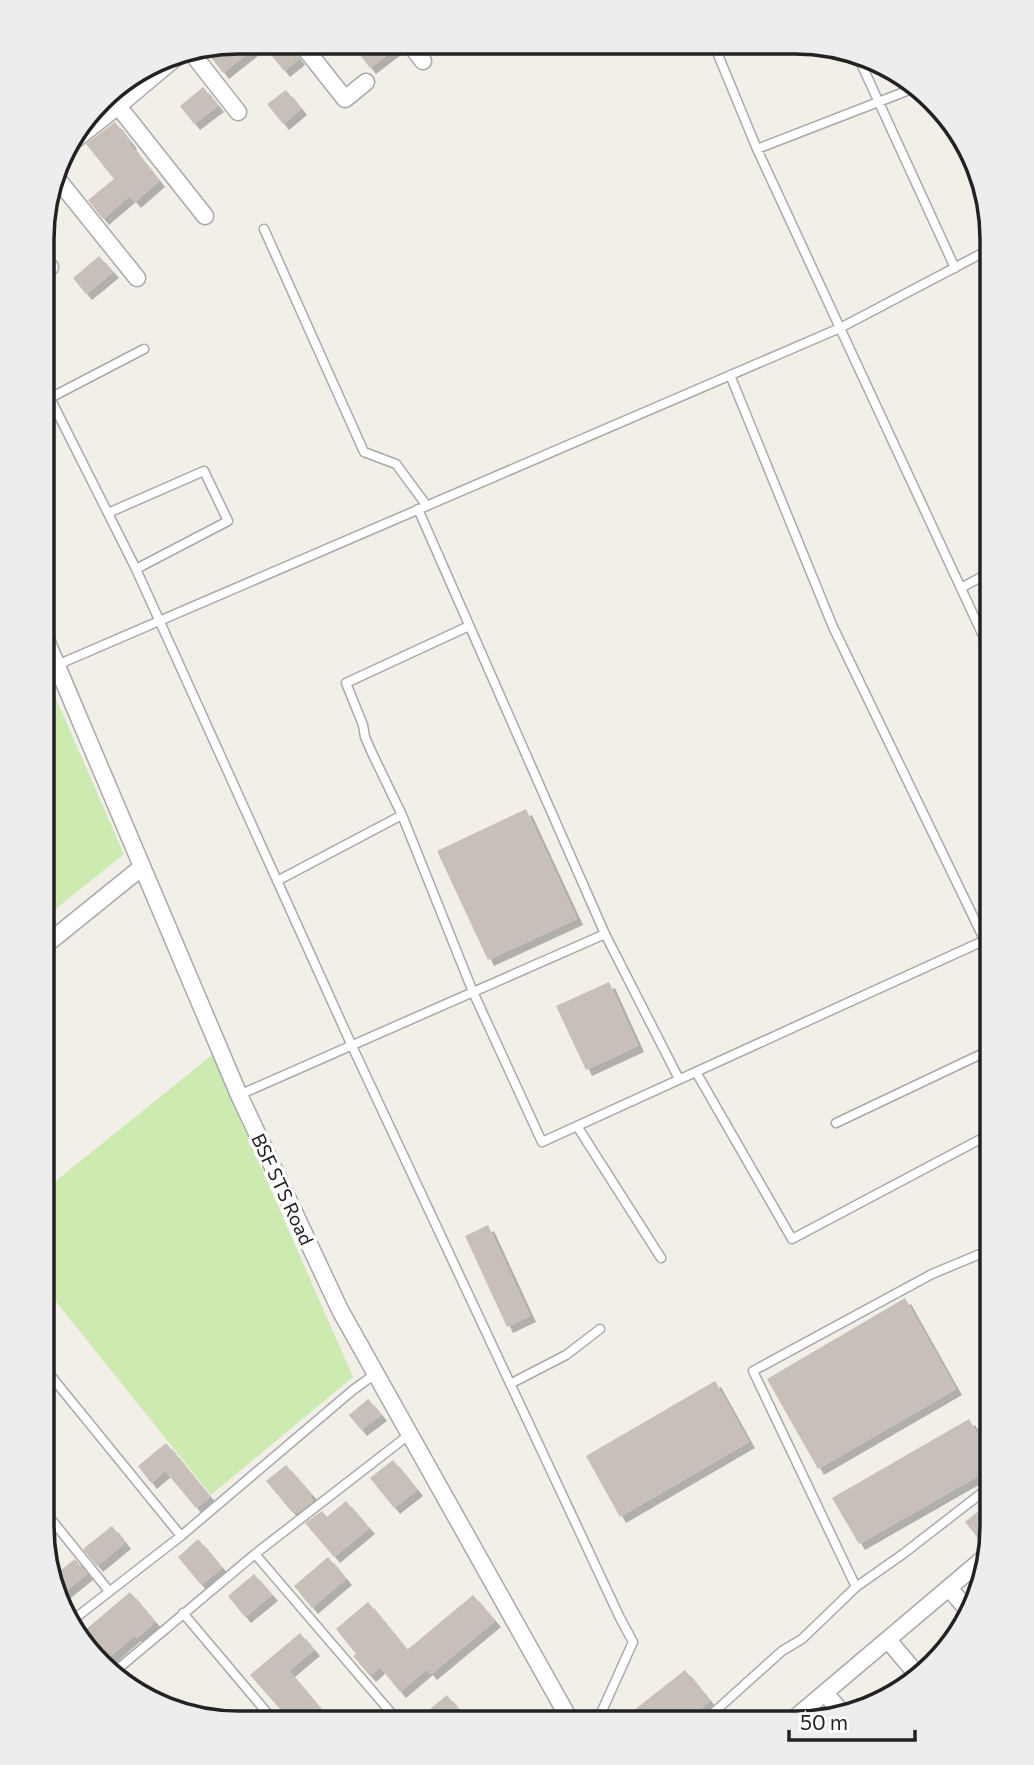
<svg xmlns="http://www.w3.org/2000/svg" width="1034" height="1765" font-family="Commissioner,sans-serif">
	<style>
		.grass { fill: #cdebb0 }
		.building { fill: #c7bfb8; filter: url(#shadow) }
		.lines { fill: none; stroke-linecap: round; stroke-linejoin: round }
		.lane-casing { stroke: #a9a9a9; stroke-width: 11 }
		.street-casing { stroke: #a9a9a9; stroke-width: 19 }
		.lane { stroke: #fff; stroke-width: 8 }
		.street { stroke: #fff; stroke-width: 16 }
		.labels { text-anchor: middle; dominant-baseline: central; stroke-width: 7; stroke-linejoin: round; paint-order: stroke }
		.street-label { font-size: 19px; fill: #222; stroke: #fff }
		.rim { fill: none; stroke: #222; stroke-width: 3.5 }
	</style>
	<defs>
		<filter id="shadow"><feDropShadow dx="6" dy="6" stdDeviation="0" flood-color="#0004"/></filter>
	</defs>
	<rect width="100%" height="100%" fill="#f2efe9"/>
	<path class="grass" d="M 43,669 L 124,854 L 43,919 Z
		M 212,1055 L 353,1377 L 211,1495 L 42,1284 L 42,1192 Z"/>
	<path class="building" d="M 239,42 L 246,42 L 252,50 L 223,73 L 209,55 L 222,46 Z
		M 279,42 L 286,42 L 299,59 L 284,71 L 268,51 Z
		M 351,43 L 399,43 L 399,46 L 370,68 Z
		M 203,87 L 218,106 L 194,124 L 180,106 Z
		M 286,90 L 301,109 L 283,124 L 267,104 Z
		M 115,122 L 131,143 L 130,144 L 159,181 L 135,202 L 130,196 L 103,219 L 88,200 L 114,179 L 86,144 Z
		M 99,256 L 113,272 L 86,294 L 73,278 Z
		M 526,809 L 577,919 L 488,960 L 437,851 Z
		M 609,982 L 638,1046 L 586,1070 L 556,1006 Z
		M 488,1225 L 530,1316 L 507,1327 L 465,1236 Z
		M 905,1298 L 956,1389 L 818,1469 L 767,1379 Z
		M 715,1381 L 749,1442 L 620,1517 L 586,1456 Z
		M 368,1399 L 381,1415 L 361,1430 L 349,1415 Z
		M 969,1419 L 992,1458 L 992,1468 L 859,1544 L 832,1498 Z
		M 166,1443 L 210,1497 L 196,1508 L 165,1471 L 151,1483 L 138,1466 Z
		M 393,1460 L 417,1490 L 394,1508 L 370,1478 Z
		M 286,1465 L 312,1495 L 310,1497 L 313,1501 L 297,1513 L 294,1511 L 292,1512 L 266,1481 Z
		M 992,1500 L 992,1539 L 988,1548 L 986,1548 L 965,1522 Z
		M 346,1501 L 369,1528 L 334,1557 L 305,1523 L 322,1511 L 327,1517 Z
		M 112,1526 L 125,1543 L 97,1566 L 83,1549 Z
		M 198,1539 L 222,1568 L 201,1585 L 178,1557 Z
		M 328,1557 L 346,1579 L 312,1608 L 294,1586 Z
		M 75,1559 L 87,1574 L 60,1596 L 52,1586 L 51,1578 Z
		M 254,1574 L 272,1595 L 245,1617 L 228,1596 Z
		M 130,1592 L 155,1622 L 137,1638 L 135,1635 L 104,1662 L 83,1632 Z
		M 473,1595 L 495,1621 L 431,1674 L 427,1669 L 400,1692 L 380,1667 L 370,1676 L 353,1656 L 356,1654 L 336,1629 L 368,1602 L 407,1650 Z
		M 300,1633 L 314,1650 L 289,1671 L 332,1722 L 287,1721 L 278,1711 L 280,1709 L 250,1675 Z
		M 685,1670 L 710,1701 L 683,1723 L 619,1722 Z
		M 447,1695 L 463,1715 L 455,1722 L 415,1722 Z"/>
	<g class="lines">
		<g class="lane-casing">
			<path id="lane" d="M 714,45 L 757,149 L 840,328 L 992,248
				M 859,59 L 955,268
				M 757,149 L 917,87
				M 264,229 L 364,452 L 396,464 L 427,506
				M 144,349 L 50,398 L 136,569 L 352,1046 L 620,1618 L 633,1642 L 597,1722
				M 730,375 L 833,627 L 985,941
				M 418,509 L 605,934 L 679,1079
				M 108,513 L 204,471 L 228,521 L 136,569
				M 961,588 L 992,571
				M 469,626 L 346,683 L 363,725 L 365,737 L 372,753 L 402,815 L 473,992 L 542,1142 L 992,937
				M 57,665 L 840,328 L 992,655
				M 277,881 L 402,815
				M 696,1072 L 792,1239 L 992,1133
				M 239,1095 L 605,934
				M 836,1123 L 992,1049
				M 577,1126 L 661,1258
				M 42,1365 L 181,1536
				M 510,1384 L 566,1355 L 600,1329
				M 42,1508 L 109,1591
				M 255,1554 L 399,1722
				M 856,1587 L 753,1371 L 932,1274 L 992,1249
				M 183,1613 L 274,1721
				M 74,1619 L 181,1536 L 353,1390 L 375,1374
				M 118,1669 L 133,1688
				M 113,1673 L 255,1554 L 410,1434
				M 702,1723 L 782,1651 L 802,1639 L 856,1587 L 903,1554 L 992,1485"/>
		</g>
		<g class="street-casing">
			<path id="street" d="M 300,42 L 345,99 L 366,82
				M 409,43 L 423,61
				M 191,52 L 238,112
				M 180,54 L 118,106 L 205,216
				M 66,147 L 118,106 L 107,93
				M 55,176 L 137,278
				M 44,274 L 50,267
				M 43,633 L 239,1095 L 340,1310 L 571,1722
				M 988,647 L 992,646
				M 43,947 L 142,867
				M 949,1588 L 966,1608
				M 888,1640 L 915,1672
				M 825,1693 L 844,1715
				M 789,1723 L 984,1558"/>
		</g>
		<use href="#lane" class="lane"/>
		<use href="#street" class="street"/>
	</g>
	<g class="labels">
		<g class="street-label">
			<text transform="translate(283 1189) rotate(65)">BSF STS Road</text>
		</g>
	</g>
	<path d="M0 0H1034V1765H0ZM239 54H795A185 185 0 0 1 980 239V1526A185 185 0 0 1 795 1711H239A185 185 0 0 1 54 1526V239A185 185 0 0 1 239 54Z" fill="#ededed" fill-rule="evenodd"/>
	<path class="rim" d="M239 54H795A185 185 0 0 1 980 239V1526A185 185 0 0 1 795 1711H239A185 185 0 0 1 54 1526V239A185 185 0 0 1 239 54Z"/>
	<path d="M789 1730v10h126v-10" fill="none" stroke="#222222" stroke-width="3.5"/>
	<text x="800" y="1730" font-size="21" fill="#222222" stroke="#ffffff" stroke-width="5" paint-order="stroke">50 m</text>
</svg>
